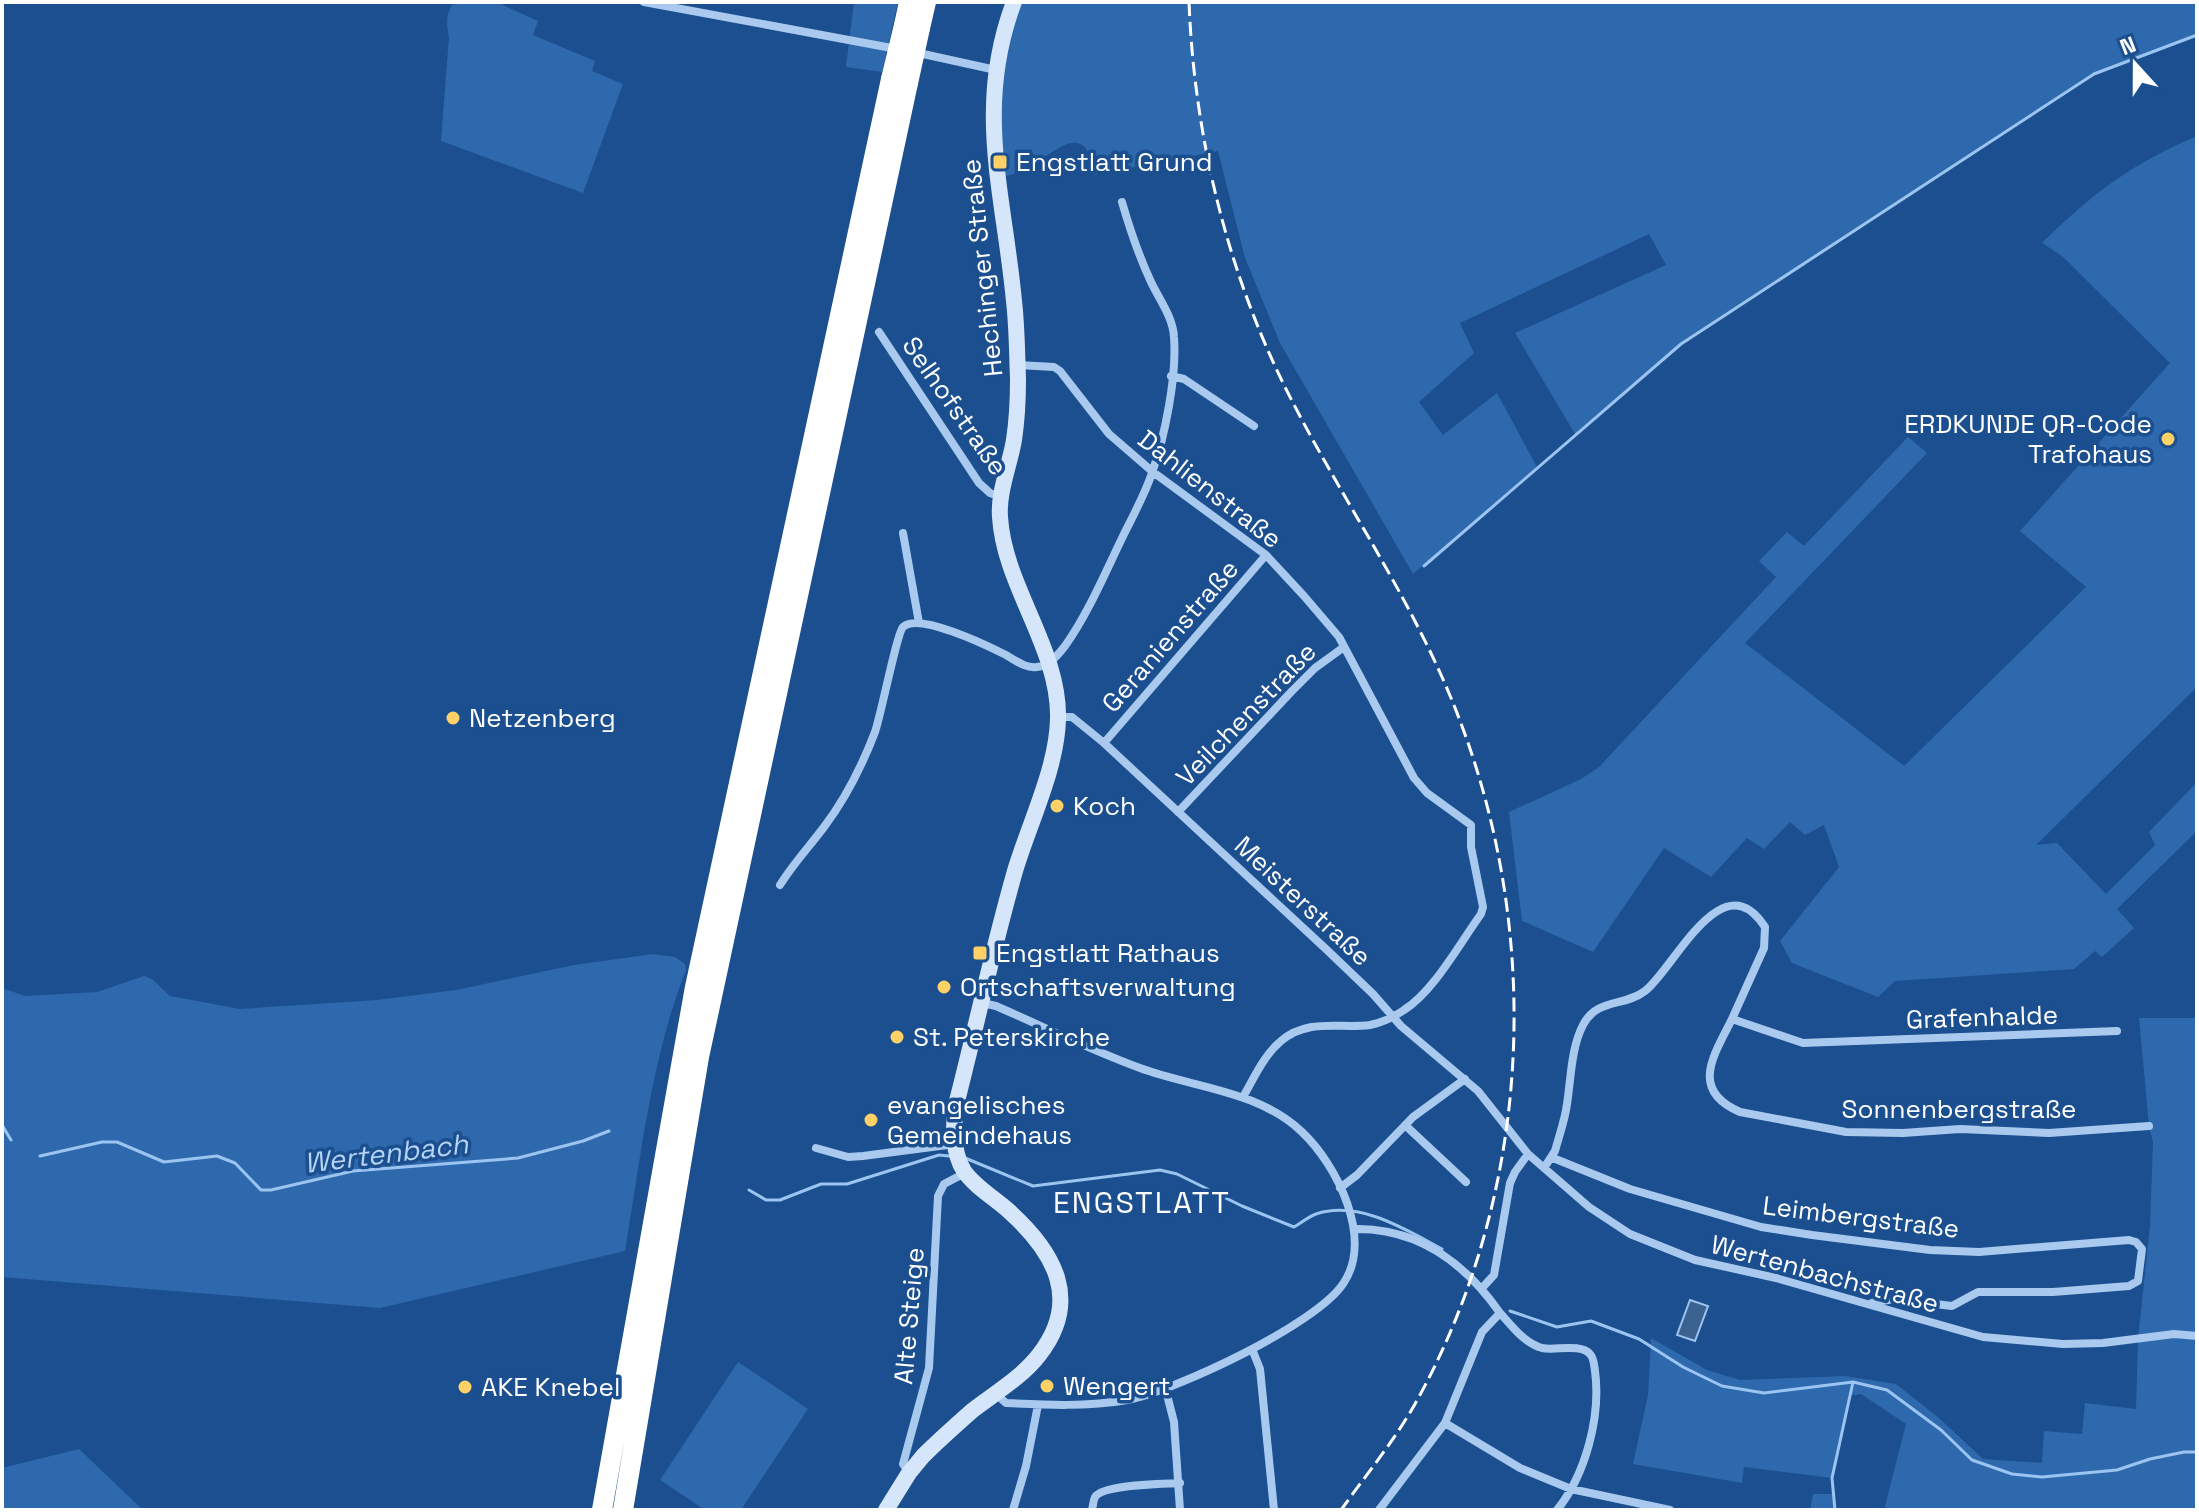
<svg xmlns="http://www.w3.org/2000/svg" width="2199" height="1512" font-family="'Space Grotesk',sans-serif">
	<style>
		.green { fill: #2e69ad }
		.water { fill: #3c6290; stroke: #9cc4f0; stroke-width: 2 }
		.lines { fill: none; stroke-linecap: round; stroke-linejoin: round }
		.stream { stroke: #9cc4f0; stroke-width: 3 }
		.street { stroke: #a9c9ee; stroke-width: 8 }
		.secondary { stroke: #d6e6fa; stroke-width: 16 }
		.highway { stroke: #fff; stroke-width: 20 }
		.rail { stroke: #fff; stroke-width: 3; stroke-dasharray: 14 6; stroke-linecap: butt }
		.highway-bridge { stroke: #fff; stroke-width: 20 }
		.poi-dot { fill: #ffd166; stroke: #1b4f8f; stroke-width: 3 }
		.labels { text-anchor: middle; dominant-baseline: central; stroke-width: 7; stroke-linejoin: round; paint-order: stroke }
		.poi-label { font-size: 26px; fill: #fff; stroke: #1b4f8f; text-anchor: start }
		.street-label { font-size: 26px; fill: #fff; stroke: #1b4f8f }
		.water-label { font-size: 28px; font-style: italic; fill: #b5d3f5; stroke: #1b4f8f }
		.quarter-label { font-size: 30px; letter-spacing: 2px; fill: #fff; stroke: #1b4f8f }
	</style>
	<rect width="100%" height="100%" fill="#1b4f8f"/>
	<path class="green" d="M 454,2 L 496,2 L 538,21 L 533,35 L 595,61 L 592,71 L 623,84 L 583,193 L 441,141 L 449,37 C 446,24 446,13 454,2 Z
		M 854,2 L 898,2 L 882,72 L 846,67 Z
		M 1014,2 L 2197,2 L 2197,35 L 2094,74 L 1681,344 L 1575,434 L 1515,333 L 1666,265 L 1649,234 L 1460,323 L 1474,353 L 1419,402 L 1443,435 L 1497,393 L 1537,467 L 1413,574 L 1280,343 L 1245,258 L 1218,151 L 1093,175 C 1091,167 1090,156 1087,150 C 1074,129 1045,159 1032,165 C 1021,171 1009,176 996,179 L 993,131 Z
		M 2197,136 L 2197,687 L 2036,845 L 2057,843 L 2106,894 L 2155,845 L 2149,832 L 2197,782 L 2197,831 L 2117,909 L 2134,928 L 2102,957 L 2095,951 L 2074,969 L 1895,981 L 1878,997 L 1792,963 L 1780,941 L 1839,867 L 1824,825 L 1805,835 L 1790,822 L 1764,849 L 1747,838 L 1711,877 L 1664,848 L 1593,952 L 1522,921 L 1509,812 L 1581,779 L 1599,767 L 1776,577 L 1759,561 L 1787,532 L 1804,546 L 1908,437 L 1927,453 L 1745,643 L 1904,766 L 2086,587 L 2020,531 L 2170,363 L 2062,256 L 2042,243 C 2093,193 2131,164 2197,136 Z
		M 653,954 L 675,957 L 685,964 L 686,970 C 651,1059 641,1157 625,1251 L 380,1308 L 2,1277 L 2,988 L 25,996 L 97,992 L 144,976 L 152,979 L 170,996 L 240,1009 L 377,1000 L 456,990 L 574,965 Z
		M 2139,1018 L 2197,1018 L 2197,1510 L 1884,1510 L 1906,1424 L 1861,1394 L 1849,1396 L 1832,1478 L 1744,1467 L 1742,1483 L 1633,1464 L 1648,1395 L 1651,1338 L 1707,1370 L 1740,1380 L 1845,1376 L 1896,1384 L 1939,1418 L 1983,1459 L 2042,1463 L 2044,1431 L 2082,1434 L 2085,1403 L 2136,1409 L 2138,1339 L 2150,1226 L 2153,1142 L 2149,1126 Z
		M 738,1362 L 808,1409 L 741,1510 L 705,1510 L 660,1480 Z
		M 79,1449 L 143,1510 L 2,1510 L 2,1468 Z
		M 1813,1494 L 1832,1494 L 1835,1510 L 1810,1510 Z"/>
	<path class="water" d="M 1690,1300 L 1708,1306 L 1695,1341 L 1677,1335 Z"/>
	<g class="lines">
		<path class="stream" d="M 1424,566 L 1681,344 L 2094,74 L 2197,35
			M 2,1125 L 11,1140
			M 40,1156 L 102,1142 L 117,1142 L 164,1162 L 217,1156 L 235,1163 L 261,1190 L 271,1190 L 353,1171 L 518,1158 L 583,1141 L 609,1131
			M 965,1158 L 1033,1186 L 1160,1170 L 1177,1174 L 1242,1206 L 1294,1227 C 1301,1223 1308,1217 1316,1214 C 1359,1200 1405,1229 1442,1249
			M 749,1190 L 766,1200 L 780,1200 L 821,1184 L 847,1184 L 939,1155 L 949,1156
			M 1510,1311 L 1557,1327 L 1591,1321 L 1639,1339 L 1683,1367 L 1722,1386 L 1764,1393 L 1853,1382 L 1887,1390 L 1941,1430 L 1972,1460 L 2012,1474 L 2042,1477 L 2117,1470 L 2150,1459 L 2184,1452 L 2197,1452
			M 1835,1510 L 1832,1478 L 1853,1382"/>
		<path class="street" d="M 644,2 L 897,49
			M 914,52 L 996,70
			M 879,332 L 979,483 L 990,493 L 1001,497
			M 1018,365 L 1054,367 L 1060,371 L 1109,434 L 1153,472 L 1266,555 L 1304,596 L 1339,637 L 1414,778 L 1427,793 L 1471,825 L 1471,847 L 1483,907 L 1481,914 C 1460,943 1434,991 1404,1010 C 1395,1016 1381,1023 1370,1025 C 1339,1029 1308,1018 1281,1041 C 1264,1055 1254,1078 1243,1097
			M 1171,376 L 1184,379 L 1254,426
			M 903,533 L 919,623
			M 1058,717 L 1072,717 L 1104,743 L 1327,950 L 1373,994 L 1401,1026 L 1478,1091 L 1528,1154 L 1589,1207 L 1630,1234 L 1695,1260 L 1776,1278 L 1983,1337 L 2063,1344 L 2103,1343 L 2174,1334 L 2197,1336
			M 1104,743 L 1266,555
			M 1178,812 L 1292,691 L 1315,668 L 1344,647
			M 780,885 C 793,864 809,847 824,827 C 846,798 862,766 875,732 C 881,715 897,633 903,627 C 918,612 986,645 1004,654 C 1014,659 1025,669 1037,667 C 1049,666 1058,655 1065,646 C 1089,612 1106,571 1124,534 C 1134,514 1145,494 1152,473 C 1165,436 1177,376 1174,337 C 1173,317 1159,299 1151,282 C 1139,256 1130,230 1122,202
			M 982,1003 L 996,1006 C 1044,1027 1091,1050 1140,1068 C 1194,1088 1258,1090 1302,1132 C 1337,1165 1374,1239 1343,1284 C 1315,1325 1177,1390 1127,1400 C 1088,1407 1046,1405 1006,1403 L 996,1394
			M 1732,1019 C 1714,1055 1689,1090 1740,1112 L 1846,1132 L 1903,1133 L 1960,1129 L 2049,1133 L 2149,1126
			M 1405,1125 L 1466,1182
			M 816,1148 L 848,1157 L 863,1156 L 955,1144
			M 1553,1158 L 1630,1189 L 1761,1227 L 1812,1235 L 1930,1250 L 1979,1252 L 2129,1240 L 2136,1242 L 2142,1249 L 2138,1281 L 2129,1286 L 2053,1292 L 1978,1292 L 1952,1306 L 1893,1299 L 1872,1303
			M 1544,1168 L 1555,1151 C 1559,1136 1565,1120 1567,1104 C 1571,1079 1571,1048 1583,1025 C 1597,998 1624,1007 1645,991 C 1674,969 1722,860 1765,927 L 1764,948 L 1732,1019 L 1803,1043 L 2117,1031
			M 1340,1188 L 1357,1175 L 1413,1117 L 1465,1079
			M 1355,1229 C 1419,1228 1465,1263 1500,1313 L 1482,1332 L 1445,1423 L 1379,1510
			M 1482,1288 L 1494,1275 L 1510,1183 L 1515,1172 L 1528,1154
			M 1500,1313 C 1512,1326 1524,1343 1542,1348 C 1555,1351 1580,1343 1590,1354 C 1594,1358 1594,1365 1595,1371 C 1601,1416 1586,1474 1557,1510
			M 1252,1349 L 1260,1369 L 1274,1510
			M 1165,1387 L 1174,1422 L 1180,1510
			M 1445,1423 L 1520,1468 L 1571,1489 L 1670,1510
			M 909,1472 L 903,1464 L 929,1368 L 938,1196 L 944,1184 L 965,1173
			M 1013,1510 L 1026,1466 L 1038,1405
			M 1092,1510 C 1093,1506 1093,1501 1095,1497 C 1103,1484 1164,1484 1180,1483"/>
		<path class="secondary" d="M 886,1510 L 909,1473 L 923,1456 C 939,1440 956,1425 973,1410 C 995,1393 1022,1377 1039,1355 C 1082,1300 1054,1252 1010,1212 C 996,1199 975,1187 964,1171 C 952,1152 953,1127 956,1105 C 976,1027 993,948 1015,871 C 1029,824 1057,768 1058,719 C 1060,649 1004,586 1000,517 C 998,492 1010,464 1014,440 C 1017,420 1018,400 1018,379 C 1017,353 1017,327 1014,301 C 1004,194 974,108 1014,2"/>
		<path class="highway" d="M 904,25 L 909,2
			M 920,28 L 926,2
			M 602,1510 L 695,987 L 891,79
			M 623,1510 L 699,1057 L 908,83"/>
		<path class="rail" d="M 1189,2 C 1194,133 1226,267 1284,385 C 1333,484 1397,576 1442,677 C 1545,908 1539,1182 1415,1404 C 1394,1441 1366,1475 1341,1510"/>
		<path class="highway-bridge" d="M 891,79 L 904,25
			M 908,83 L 920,28"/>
	</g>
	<g class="poi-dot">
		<rect x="992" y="154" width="16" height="16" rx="4"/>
		<circle cx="2168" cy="439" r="8"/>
		<circle cx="453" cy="718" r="8"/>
		<circle cx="1057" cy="806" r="8"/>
		<rect x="972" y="945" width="16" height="16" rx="4"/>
		<circle cx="944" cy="987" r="8"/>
		<circle cx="897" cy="1037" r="8"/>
		<circle cx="871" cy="1120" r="8"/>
		<circle cx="1047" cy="1386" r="8"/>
		<circle cx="465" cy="1387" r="8"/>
	</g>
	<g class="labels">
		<g class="poi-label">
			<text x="1016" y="162">Engstlatt Grund</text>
			<text x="2152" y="424" text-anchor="end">ERDKUNDE QR-Code<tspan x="2152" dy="30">Trafohaus</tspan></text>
			<text x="469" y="718">Netzenberg</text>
			<text x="1073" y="806">Koch</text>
			<text x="996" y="953">Engstlatt Rathaus</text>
			<text x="960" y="987">Ortschaftsverwaltung</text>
			<text x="913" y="1037">St. Peterskirche</text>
			<text x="887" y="1105">evangelisches<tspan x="887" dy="30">Gemeindehaus</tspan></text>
			<text x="1063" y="1386">Wengert</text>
			<text x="481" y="1387">AKE Knebel</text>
		</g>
		<g class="street-label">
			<text transform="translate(982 268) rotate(-96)">Hechinger Straße</text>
			<text transform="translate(955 406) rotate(55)">Selhofstraße</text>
			<text transform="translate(1210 489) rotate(38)">Dahlienstraße</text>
			<text transform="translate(1170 636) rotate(-49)">Geranienstraße</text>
			<text transform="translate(1246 714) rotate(-46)">Veilchenstraße</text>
			<text transform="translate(1303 901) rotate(43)">Meisterstraße</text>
			<text transform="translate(1982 1017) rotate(-2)">Grafenhalde</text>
			<text x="1959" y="1109">Sonnenbergstraße</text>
			<text transform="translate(1861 1217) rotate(7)">Leimbergstraße</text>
			<text transform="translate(1825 1274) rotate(15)">Wertenbachstraße</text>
			<text transform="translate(909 1316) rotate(-85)">Alte Steige</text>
		</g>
		<g class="water-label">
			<text transform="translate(386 1153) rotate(-7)">Wertenbach</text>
		</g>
		<g class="quarter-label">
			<text x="1142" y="1202">ENGSTLATT</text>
		</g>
	</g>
	<rect width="2199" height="1512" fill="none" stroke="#ffffff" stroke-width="8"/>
	<g transform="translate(2135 64) rotate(339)" stroke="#1b4f8f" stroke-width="6" paint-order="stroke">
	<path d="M0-6L14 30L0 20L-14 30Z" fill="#ffffff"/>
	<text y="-12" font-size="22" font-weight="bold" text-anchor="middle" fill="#ffffff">N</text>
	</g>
</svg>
